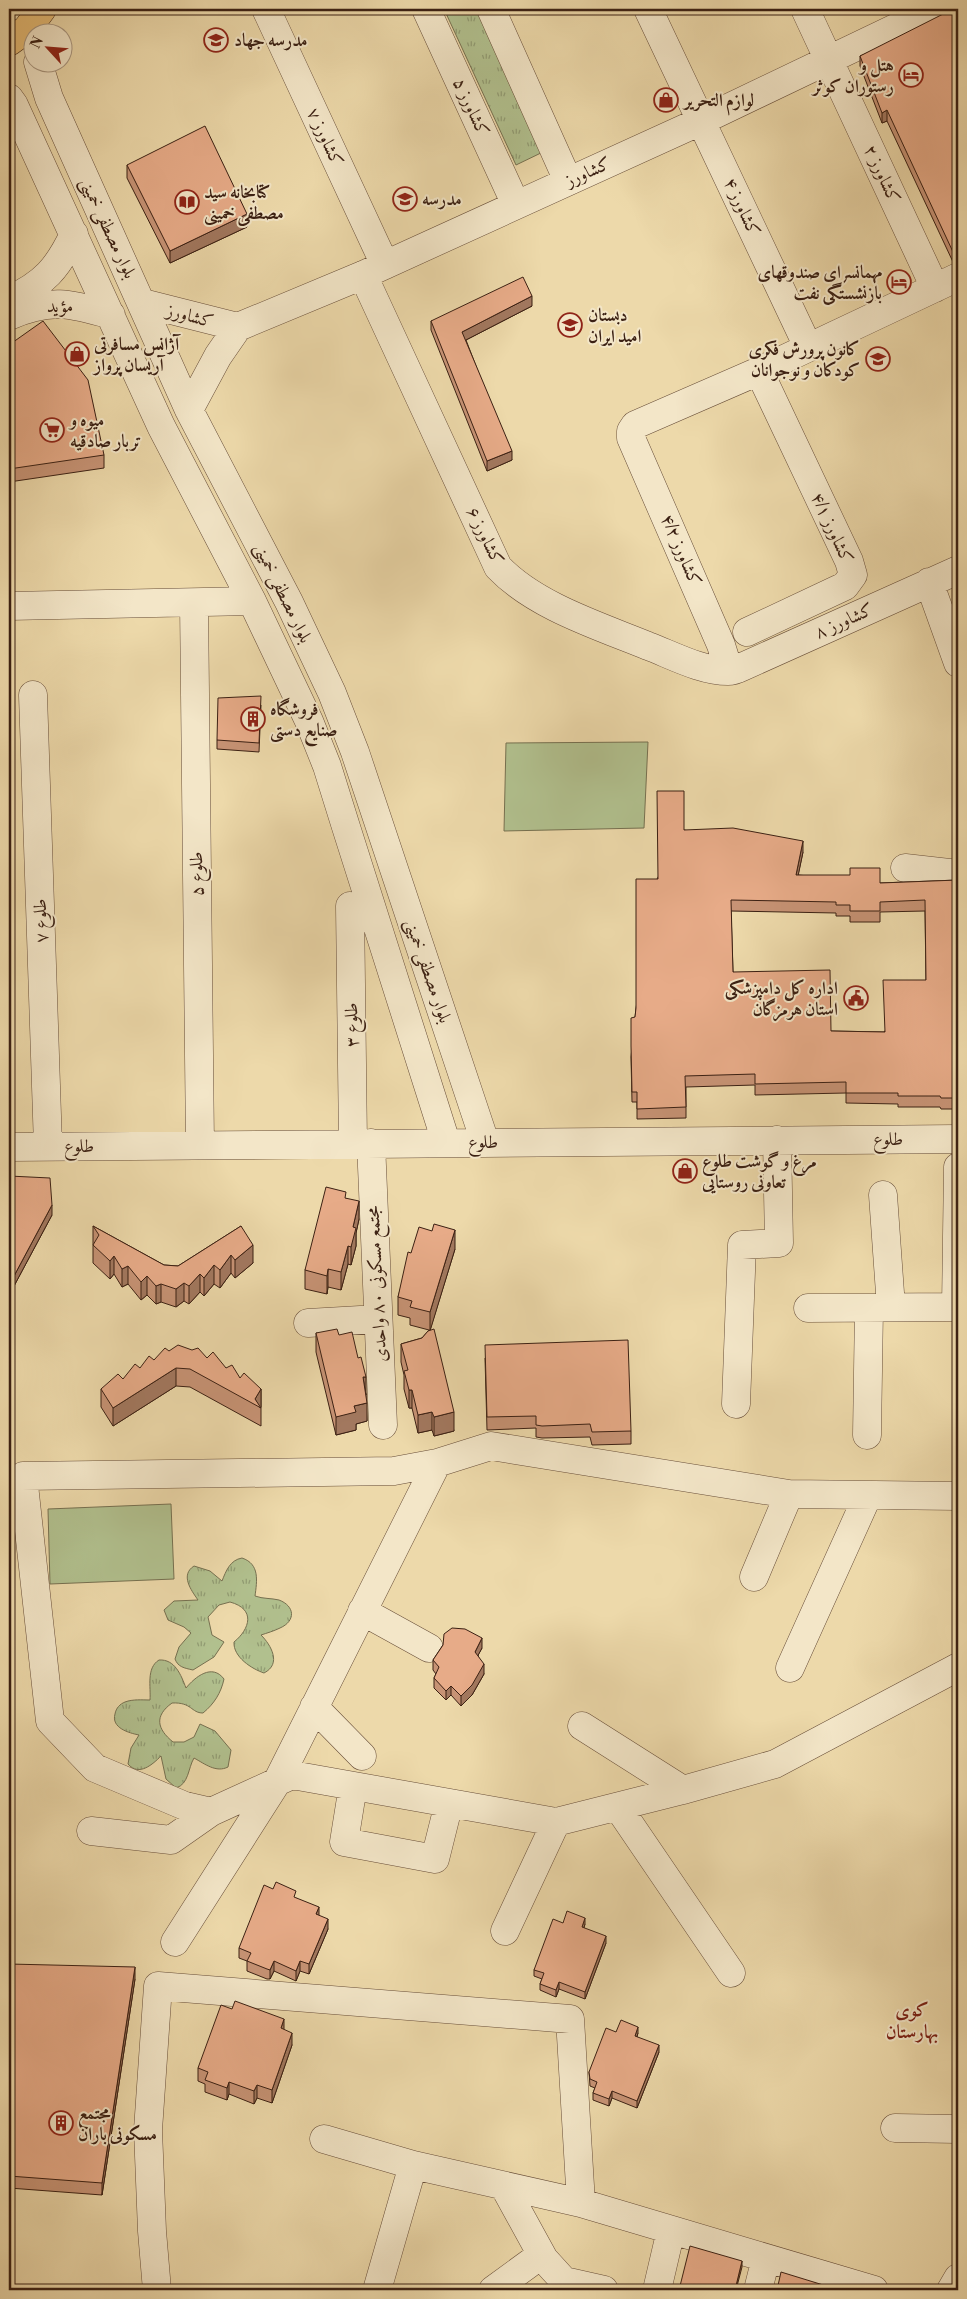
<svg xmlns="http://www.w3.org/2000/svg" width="967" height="2299" font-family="'Libre Bodoni',Amiri,serif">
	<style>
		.grass { fill: url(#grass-tufts); stroke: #767050 }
		.pitch { fill: #b1c08e; stroke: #767050 }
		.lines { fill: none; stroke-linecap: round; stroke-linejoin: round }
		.minor-casing { stroke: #684e39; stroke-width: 29 }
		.major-casing { stroke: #3b2013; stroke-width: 29 }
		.minor { stroke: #f3e6c8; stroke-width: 28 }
		.major { stroke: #e6bc75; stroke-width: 28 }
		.wall { fill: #c79375; stroke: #3b2013; fill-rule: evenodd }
		.shaded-wall { fill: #a2785f; stroke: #3b2013 }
		.building { fill: #e7ab88; stroke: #3b2013; fill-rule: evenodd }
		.labels { text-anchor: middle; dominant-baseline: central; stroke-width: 4; stroke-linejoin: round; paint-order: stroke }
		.poi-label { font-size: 18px; font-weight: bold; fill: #3b2013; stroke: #f3e6c8; text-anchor: start }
		.street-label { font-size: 18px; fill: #3b2013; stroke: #f3e6c8 }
		.neighbourhood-label { font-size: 19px; font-weight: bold; fill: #7a1f14; stroke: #f3e6c8 }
	</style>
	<defs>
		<pattern id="grass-tufts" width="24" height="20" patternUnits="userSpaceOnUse" patternTransform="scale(1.25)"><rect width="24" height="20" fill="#b1c08e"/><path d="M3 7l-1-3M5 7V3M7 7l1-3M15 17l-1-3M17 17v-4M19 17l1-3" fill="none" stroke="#919c73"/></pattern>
	</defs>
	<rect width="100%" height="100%" fill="#edd9aa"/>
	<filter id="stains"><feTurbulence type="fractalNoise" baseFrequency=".004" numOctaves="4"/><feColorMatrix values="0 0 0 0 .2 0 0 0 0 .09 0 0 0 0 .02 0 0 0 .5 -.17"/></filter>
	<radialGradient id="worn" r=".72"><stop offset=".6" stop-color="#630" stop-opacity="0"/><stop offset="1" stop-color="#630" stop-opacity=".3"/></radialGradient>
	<path class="grass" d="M 444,9 L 480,9 L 545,151 L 516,165 Z
		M 242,1558 C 260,1564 257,1581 255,1596 C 263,1599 271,1598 279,1600 C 295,1606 296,1621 280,1628 C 274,1631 267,1633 261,1635 C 271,1645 282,1664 264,1673 C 252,1669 233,1657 234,1642 C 250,1629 256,1609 230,1602 L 219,1605 L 208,1617 L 212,1635 L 224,1642 L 214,1657 L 193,1670 C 184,1668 178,1667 175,1659 L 179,1647 L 191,1633 L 184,1627 L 168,1620 L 164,1610 L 174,1601 L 198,1600 C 191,1590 180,1575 194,1566 L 210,1571 L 222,1581 C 226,1571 230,1560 242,1558 Z
		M 159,1660 C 175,1659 181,1675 186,1688 C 195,1677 212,1663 224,1679 C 221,1693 214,1704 203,1713 C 191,1713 192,1702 172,1703 C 154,1716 157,1729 173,1742 L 184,1742 L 194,1737 L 200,1724 L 215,1731 L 231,1750 L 228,1767 C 216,1773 205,1764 194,1758 C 188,1768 189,1784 176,1788 L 166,1779 L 161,1756 C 153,1764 139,1777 128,1764 L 131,1748 L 139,1735 C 129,1733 111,1728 115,1714 C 116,1708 120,1704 125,1702 C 133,1699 142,1700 150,1700 C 151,1687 146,1668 159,1660 Z"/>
	<path class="pitch" d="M 648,742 L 644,828 L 504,831 L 506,743 Z
		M 171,1504 L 174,1579 L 50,1584 L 48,1509 Z"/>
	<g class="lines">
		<g class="minor-casing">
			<path id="minor" d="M 266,9 L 385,265
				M 426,9 L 516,205
				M 491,9 L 568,181
				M 648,9 L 808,347
				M 805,9 L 935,288
				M 38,62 L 49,98 L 189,410 L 289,602 L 332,693 L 355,752 L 485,1142
				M 9,98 L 14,105 L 161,426 L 252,601 L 309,721 L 327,766 L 346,827 L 446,1142
				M 363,275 L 498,567 C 535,606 599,626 648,646 C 672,655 701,671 728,671 C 732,671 738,669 742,667 L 958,570
				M 9,300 C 44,284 58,268 74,234
				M 143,303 L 238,327
				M 9,316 C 49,298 71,303 111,315
				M 189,410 L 218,356 L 238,327 L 363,275 L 701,121 L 935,9
				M 929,582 L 958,663
				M 194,603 L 200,1145
				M 9,606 L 252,601
				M 747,632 L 845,586 L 853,575 L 849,561 L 759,371
				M 729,671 L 721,645 L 631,438 L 631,431 L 635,425 L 759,371 L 958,277
				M 33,695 L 48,1146
				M 905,868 L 958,874
				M 350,906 L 353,1143
				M 371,1143 L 383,1425
				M 9,1147 L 958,1139
				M 883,1195 L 891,1307
				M 808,1308 L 956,1307 L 958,1167
				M 308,1323 L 378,1319
				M 736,1404 L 742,1245 L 779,1243 L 777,1140
				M 867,1435 L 869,1308
				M 958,1496 L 789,1494 L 491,1446 L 437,1463 L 394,1471 L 23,1476 L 50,1721 L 95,1768 L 185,1806 L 211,1812 L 292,1775 L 556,1822 L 683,1790 L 775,1764 L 958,1667
				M 754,1577 L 789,1494
				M 362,1611 L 429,1648
				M 790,1668 L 868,1495
				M 314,1707 L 362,1756
				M 582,1726 L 683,1790
				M 353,1786 L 344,1842 L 435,1859 L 449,1803
				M 618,1807 L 731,1973
				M 91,1831 L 171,1840 L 211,1812
				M 505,1931 L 556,1822
				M 175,1942 L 277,1782 L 437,1463
				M 895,2128 L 958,2129
				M 324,2139 L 413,2165
				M 505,2188 L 544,2259 L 564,2281 L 604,2290
				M 157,2290 L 152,2231 L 148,2130 L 158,1986 L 570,2019 L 581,2203
				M 377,2290 L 413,2165 L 581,2203 L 874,2290
				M 493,2290 L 541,2255
				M 657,2290 L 671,2230
				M 758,2290 L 766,2258
				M 951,2290 L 958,2278"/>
		</g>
		<g class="major-casing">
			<path id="major" d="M 9,42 L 27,29 L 42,9"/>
		</g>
		<use href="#minor" class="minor"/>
		<use href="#major" class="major"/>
	</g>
	<path class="wall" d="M 958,16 L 958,260 L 953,262 L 887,121 L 882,123 L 860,66 L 860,56 Z
		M 127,165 L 247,227 L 170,263 L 127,178 Z
		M 532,306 L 466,340 L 512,460 L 487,471 L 431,330 L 431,321 Z
		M 9,345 L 104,455 L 104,468 L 9,482 Z
		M 261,705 L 259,752 L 217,749 L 217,740 Z
		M 684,830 L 803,852 L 798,875 L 880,883 L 958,880 L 958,1109 L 941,1109 L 940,1107 L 898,1107 L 898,1104 L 846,1103 L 846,1093 L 755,1095 L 755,1085 L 686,1087 L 686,1118 L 637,1119 L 637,1102 L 632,1102 L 631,1057 L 636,1008 L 657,879 ZM 731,911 L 836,913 L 836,916 L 850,916 L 850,922 L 880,922 L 880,912 L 925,911 L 926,980 L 884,1032 L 831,1031 L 733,972 Z
		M 9,1176 L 52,1215 L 14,1286 L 9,1284 Z
		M 346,1198 L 359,1219 L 356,1233 L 356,1246 L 351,1265 L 348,1264 L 341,1290 L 328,1287 L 327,1294 L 305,1289 L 305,1270 Z
		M 93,1226 L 164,1265 L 178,1266 L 241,1226 L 253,1263 L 235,1278 L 231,1273 L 220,1288 L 214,1284 L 204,1296 L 200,1292 L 189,1304 L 184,1301 L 176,1307 L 161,1302 L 156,1304 L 147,1295 L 141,1300 L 128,1284 L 122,1287 L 114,1274 L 110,1279 L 93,1263 Z
		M 455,1249 L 430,1330 L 454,1431 L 434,1436 L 432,1430 L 418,1433 L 412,1408 L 409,1408 L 404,1389 L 404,1375 L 401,1362 L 401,1344 L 422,1338 L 429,1330 L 410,1325 L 410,1318 L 398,1315 L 398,1297 L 411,1253 Z
		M 316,1333 L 339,1335 L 366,1394 L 367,1421 L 356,1424 L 356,1430 L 336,1435 L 316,1352 Z
		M 169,1351 L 226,1368 L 240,1378 L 261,1389 L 261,1426 L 190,1387 L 176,1386 L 113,1426 L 101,1407 L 101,1389 L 123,1379 Z
		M 485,1358 L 631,1431 L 631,1444 L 592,1445 L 590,1437 L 542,1438 L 536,1437 L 536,1428 L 487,1430 Z
		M 443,1645 L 482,1648 L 478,1655 L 484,1674 L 472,1695 L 461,1706 L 451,1695 L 446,1700 L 434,1688 L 434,1678 L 436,1674 L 433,1670 L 433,1660 Z
		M 296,1898 L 319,1915 L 328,1929 L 309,1974 L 300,1971 L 296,1981 L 274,1971 L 270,1979 L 267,1979 L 247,1971 L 247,1961 L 239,1958 L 239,1948 Z
		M 563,1923 L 585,1924 L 584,1928 L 606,1943 L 585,1999 L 559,1989 L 556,1997 L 540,1990 L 540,1984 L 542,1979 L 534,1976 L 534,1970 Z
		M 9,1964 L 135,1979 L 102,2195 L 9,2188 Z
		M 284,2030 L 292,2045 L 272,2103 L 257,2098 L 254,2104 L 229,2094 L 227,2100 L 205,2092 L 205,2084 L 198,2081 L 198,2068 Z
		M 616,2032 L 638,2033 L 637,2037 L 659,2052 L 637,2108 L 612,2098 L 609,2106 L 593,2100 L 593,2093 L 595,2088 L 590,2086 L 589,2072 Z"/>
	<path class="shaded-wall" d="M 887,110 L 887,121 L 882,123 L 882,113 Z
		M 247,214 L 247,227 L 170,263 L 170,251 Z
		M 958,250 L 958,260 L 953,262 L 953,252 Z
		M 532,296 L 532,306 L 462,342 L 462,332 Z
		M 512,451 L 512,460 L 487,471 L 487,461 Z
		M 803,841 L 803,852 L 796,886 L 796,875 Z
		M 359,1201 L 359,1219 L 356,1233 L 356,1246 L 351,1265 L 351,1247 L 353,1227 Z
		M 52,1205 L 52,1215 L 14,1286 L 14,1276 Z
		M 455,1230 L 455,1249 L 430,1331 L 430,1312 Z
		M 253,1245 L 253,1263 L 235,1278 L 235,1260 Z
		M 348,1246 L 348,1264 L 341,1290 L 341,1272 Z
		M 231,1255 L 231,1273 L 220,1288 L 220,1270 Z
		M 114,1256 L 114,1274 L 110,1279 L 110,1261 Z
		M 214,1265 L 214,1284 L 204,1296 L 204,1278 Z
		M 128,1266 L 128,1284 L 122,1287 L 122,1269 Z
		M 328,1269 L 328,1287 L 327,1294 L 327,1276 Z
		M 200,1274 L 200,1292 L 189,1304 L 189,1286 Z
		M 147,1276 L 147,1295 L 141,1300 L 141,1282 Z
		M 184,1283 L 184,1301 L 176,1307 L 176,1289 Z
		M 161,1284 L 161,1302 L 156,1304 L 156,1286 Z
		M 176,1368 L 176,1386 L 113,1426 L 113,1408 Z
		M 363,1377 L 366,1377 L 366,1395 Z
		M 261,1389 L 261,1407 L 260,1408 L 255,1399 Z
		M 409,1390 L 412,1390 L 412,1408 L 409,1408 Z
		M 367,1403 L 367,1421 L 356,1424 L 356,1430 L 336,1435 L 336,1417 L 354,1406 Z
		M 432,1412 L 432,1430 L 418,1433 L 418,1415 Z
		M 454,1412 L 454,1431 L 434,1436 L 434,1417 Z
		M 482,1638 L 482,1648 L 475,1661 L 475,1652 Z
		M 484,1664 L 484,1674 L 472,1695 L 461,1706 L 461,1696 Z
		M 451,1686 L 451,1695 L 446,1700 L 446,1691 Z
		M 319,1907 L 319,1917 L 316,1914 Z
		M 585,1918 L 585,1924 L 582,1933 L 582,1927 Z
		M 328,1919 L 328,1929 L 309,1974 L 309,1964 Z
		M 606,1936 L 606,1943 L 585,1999 L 585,1992 Z
		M 274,1961 L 274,1971 L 270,1979 L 270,1970 Z
		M 300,1961 L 300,1971 L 296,1981 L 296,1971 Z
		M 135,1967 L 135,1979 L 102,2195 L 102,2183 Z
		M 559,1982 L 559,1989 L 556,1997 L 556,1990 Z
		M 284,2019 L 284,2032 L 281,2028 Z
		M 638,2027 L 638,2033 L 635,2042 L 635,2036 Z
		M 292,2033 L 292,2045 L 272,2103 L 272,2090 Z
		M 659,2045 L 659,2052 L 637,2108 L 637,2101 Z
		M 229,2082 L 229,2094 L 227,2100 L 227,2088 Z
		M 257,2085 L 257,2098 L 254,2104 L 254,2091 Z
		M 612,2091 L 612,2098 L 609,2106 L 609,2099 Z
		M 742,2261 L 742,2267 L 736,2290 L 735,2290 Z"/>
	<path class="building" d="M 953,9 L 954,9 L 958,16 L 958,250 L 953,252 L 887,110 L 882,113 L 860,56 Z
		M 205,126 L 247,214 L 170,251 L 127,165 Z
		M 523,277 L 532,296 L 462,332 L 512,451 L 487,461 L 431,321 Z
		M 43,321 L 88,380 L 104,455 L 9,469 L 9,345 Z
		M 261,696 L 259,743 L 217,740 L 218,698 Z
		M 657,791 L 684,791 L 684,830 L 733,828 L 803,841 L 796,875 L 850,875 L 850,868 L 880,868 L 880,883 L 958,880 L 958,1098 L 941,1098 L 940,1096 L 898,1096 L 898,1093 L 846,1093 L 846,1082 L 755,1084 L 755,1074 L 685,1076 L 686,1107 L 637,1109 L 637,1092 L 632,1092 L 631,1046 L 631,1018 L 635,1017 L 636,1008 L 636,879 L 658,879 ZM 731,900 L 836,902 L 836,905 L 850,905 L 850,911 L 880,911 L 880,902 L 925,900 L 926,980 L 883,980 L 885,1032 L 831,1031 L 830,970 L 733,972 Z
		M 9,1176 L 50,1178 L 52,1205 L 14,1276 L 9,1274 Z
		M 326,1187 L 346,1192 L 345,1198 L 359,1201 L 353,1227 L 356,1228 L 351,1247 L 348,1246 L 341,1272 L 328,1269 L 327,1276 L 305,1270 Z
		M 434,1224 L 455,1230 L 430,1312 L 410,1307 L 412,1301 L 398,1297 L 408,1252 L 411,1253 L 419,1227 L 432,1231 Z
		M 93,1226 L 164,1265 L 178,1266 L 241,1226 L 253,1245 L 235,1260 L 231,1255 L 220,1270 L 214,1265 L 204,1278 L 200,1274 L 189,1286 L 184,1283 L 176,1289 L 161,1284 L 156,1286 L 147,1276 L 141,1282 L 128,1266 L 122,1269 L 114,1256 L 110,1261 L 93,1245 L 99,1235 Z
		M 337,1329 L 339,1335 L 352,1332 L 358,1358 L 361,1357 L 366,1377 L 363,1377 L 367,1403 L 354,1406 L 356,1412 L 336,1417 L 316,1333 Z
		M 434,1329 L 454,1412 L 434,1417 L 432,1412 L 418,1415 L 412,1390 L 409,1390 L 404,1371 L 408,1370 L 401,1344 L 422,1338 L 428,1331 Z
		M 628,1340 L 631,1431 L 592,1432 L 590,1424 L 542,1426 L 536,1425 L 536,1416 L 487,1417 L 485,1345 Z
		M 178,1345 L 192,1350 L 198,1348 L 207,1358 L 213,1352 L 226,1368 L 232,1365 L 240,1378 L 244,1373 L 261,1389 L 255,1399 L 261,1408 L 190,1369 L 176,1368 L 113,1408 L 101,1389 L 118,1374 L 123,1379 L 135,1364 L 140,1368 L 149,1356 L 154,1360 L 165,1348 L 169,1351 Z
		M 452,1628 L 465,1629 L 482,1638 L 475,1652 L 484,1664 L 472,1685 L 461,1696 L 451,1686 L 446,1691 L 434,1678 L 439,1667 L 433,1660 L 443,1645 L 444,1634 Z
		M 276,1882 L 296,1891 L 294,1897 L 319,1907 L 316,1914 L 328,1919 L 309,1964 L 300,1961 L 296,1971 L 274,1961 L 270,1970 L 267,1969 L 247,1961 L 251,1953 L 239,1948 L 264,1885 L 273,1889 Z
		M 567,1911 L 585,1918 L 582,1927 L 606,1936 L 585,1992 L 559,1982 L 556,1990 L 540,1984 L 544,1973 L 534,1970 L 553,1919 L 563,1923 Z
		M 9,1964 L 135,1967 L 102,2183 L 9,2176 Z
		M 235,2001 L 284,2019 L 281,2028 L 292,2033 L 272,2090 L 257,2085 L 254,2091 L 229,2082 L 227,2088 L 205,2080 L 208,2072 L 198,2068 L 221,2005 L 232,2009 Z
		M 621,2020 L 638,2027 L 635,2036 L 659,2045 L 637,2101 L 612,2091 L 609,2099 L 593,2093 L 597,2082 L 590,2079 L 589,2072 L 606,2028 L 616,2032 Z
		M 690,2246 L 742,2261 L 735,2290 L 679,2290 Z
		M 781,2272 L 833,2288 L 832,2290 L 777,2290 Z"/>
	<defs>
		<g id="school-ring" transform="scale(1.25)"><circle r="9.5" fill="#f3e6c8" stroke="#8f2418" stroke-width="1.5"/><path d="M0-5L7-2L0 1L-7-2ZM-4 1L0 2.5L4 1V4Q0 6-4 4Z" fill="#8f2418"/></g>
		<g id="hotel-ring" transform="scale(1.25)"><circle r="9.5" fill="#f3e6c8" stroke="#8f2418" stroke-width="1.5"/><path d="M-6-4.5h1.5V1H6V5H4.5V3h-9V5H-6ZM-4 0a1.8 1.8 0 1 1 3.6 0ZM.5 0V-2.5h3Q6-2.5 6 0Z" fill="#8f2418"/></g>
		<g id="shop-ring" transform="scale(1.25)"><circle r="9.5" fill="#f3e6c8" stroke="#8f2418" stroke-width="1.5"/><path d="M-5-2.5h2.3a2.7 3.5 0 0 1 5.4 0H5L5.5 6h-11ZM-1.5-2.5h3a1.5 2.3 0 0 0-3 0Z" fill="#8f2418"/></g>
		<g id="library-ring" transform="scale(1.25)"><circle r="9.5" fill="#f3e6c8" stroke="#8f2418" stroke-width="1.5"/><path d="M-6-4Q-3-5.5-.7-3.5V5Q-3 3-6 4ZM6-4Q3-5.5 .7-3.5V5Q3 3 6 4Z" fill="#8f2418"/></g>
		<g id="supermarket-ring" transform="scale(1.25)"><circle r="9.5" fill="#f3e6c8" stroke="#8f2418" stroke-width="1.5"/><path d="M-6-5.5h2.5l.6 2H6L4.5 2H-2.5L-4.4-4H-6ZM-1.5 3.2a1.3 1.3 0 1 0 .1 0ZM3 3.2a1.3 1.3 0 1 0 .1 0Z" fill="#8f2418"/></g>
		<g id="building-ring" transform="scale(1.25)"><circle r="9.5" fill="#f3e6c8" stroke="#8f2418" stroke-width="1.5"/><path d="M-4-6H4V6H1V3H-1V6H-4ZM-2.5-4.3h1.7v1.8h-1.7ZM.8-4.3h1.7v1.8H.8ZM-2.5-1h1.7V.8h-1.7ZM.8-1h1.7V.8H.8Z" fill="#8f2418"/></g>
		<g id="civic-ring" transform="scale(1.25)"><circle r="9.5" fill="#f3e6c8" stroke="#8f2418" stroke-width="1.5"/><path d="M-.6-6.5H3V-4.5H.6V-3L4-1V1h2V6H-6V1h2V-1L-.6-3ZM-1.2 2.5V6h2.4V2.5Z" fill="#8f2418"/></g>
	</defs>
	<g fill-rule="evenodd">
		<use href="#school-ring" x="216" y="40"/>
		<use href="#hotel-ring" x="911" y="75"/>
		<use href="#shop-ring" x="666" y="100"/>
		<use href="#school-ring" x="405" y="199"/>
		<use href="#library-ring" x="187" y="202"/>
		<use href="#hotel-ring" x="899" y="282"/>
		<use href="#school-ring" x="570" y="325"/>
		<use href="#shop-ring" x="77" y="354"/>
		<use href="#school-ring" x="878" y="359"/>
		<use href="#supermarket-ring" x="52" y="430"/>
		<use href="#building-ring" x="253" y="719"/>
		<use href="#civic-ring" x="856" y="998"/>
		<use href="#shop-ring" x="685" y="1171"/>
		<use href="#building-ring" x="61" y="2123"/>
	</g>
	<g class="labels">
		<g class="poi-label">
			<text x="234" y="40">مدرسه جهاد</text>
			<text x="894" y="65" text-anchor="end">هتل و<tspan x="894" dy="21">رستوران کوثر</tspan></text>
			<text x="684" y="100">لوازم التحریر</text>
			<text x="204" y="192">کتابخانه سید<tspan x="204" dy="21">مصطفی خمینی</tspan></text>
			<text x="422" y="199">مدرسه</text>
			<text x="882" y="272" text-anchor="end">مهمانسرای صندوقهای<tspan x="882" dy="21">بازنشستگی نفت</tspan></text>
			<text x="588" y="315">دبستان<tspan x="588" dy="21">امید ایران</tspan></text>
			<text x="94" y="344">آژانس مسافرتی<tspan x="94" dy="21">آریسان پرواز</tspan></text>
			<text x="860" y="349" text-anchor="end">کانون پرورش فکری<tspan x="860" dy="21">کودکان و نوجوانان</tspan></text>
			<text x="70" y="420">میوه و<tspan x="70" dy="21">تربار صادقیه</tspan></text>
			<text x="270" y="709">فروشگاه<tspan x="270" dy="21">صنایع دستی</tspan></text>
			<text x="838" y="988" text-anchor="end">اداره کل دامپزشکی<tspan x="838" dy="21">استان هرمزگان</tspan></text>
			<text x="702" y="1161">مرغ و گوشت طلوع<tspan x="702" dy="21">تعاونی روستایی</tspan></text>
			<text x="78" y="2113">مجتمع<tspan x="78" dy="21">مسکونی باران</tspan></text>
		</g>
		<g class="street-label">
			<text transform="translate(471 107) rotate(65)">کشاورز ۵</text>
			<text transform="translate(325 137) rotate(65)">کشاورز ۷</text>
			<text transform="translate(588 172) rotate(-24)">کشاورز</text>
			<text transform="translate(882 174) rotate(65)">کشاورز ۲</text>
			<text transform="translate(742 207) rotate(65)">کشاورز ۴</text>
			<text transform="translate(108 228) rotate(65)">بلوار مصطفی خمینی</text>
			<text x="60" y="306">مؤید</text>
			<text transform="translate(190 316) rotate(15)">کشاورز</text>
			<text transform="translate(832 528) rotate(65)">کشاورز ۴/۱</text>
			<text transform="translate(485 536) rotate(64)">کشاورز ۶</text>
			<text transform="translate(681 550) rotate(67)">کشاورز ۴/۲</text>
			<text transform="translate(283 593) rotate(64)">بلوار مصطفی خمینی</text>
			<text transform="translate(844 621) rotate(-24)">کشاورز ۸</text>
			<text transform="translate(197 874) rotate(-91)">طلوع ۵</text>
			<text transform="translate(41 921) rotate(-92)">طلوع ۷</text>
			<text transform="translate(428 971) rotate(71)">بلوار مصطفی خمینی</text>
			<text transform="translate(352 1025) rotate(-91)">طلوع ۳</text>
			<text x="888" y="1139">طلوع</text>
			<text x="483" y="1142">طلوع</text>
			<text x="79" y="1146">طلوع</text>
			<text transform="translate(377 1284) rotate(-93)">مجتمع مسکونی ۸۰ واحدی</text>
		</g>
		<g class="neighbourhood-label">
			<text x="912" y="2010">کوی<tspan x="912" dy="22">بهارستان</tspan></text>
		</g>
	</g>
	<rect width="967" height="2299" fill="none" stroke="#edd9aa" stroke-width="30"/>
	<rect x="10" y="10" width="947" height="2279" fill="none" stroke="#3b2013" stroke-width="2.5"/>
	<rect x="15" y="15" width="937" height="2269" fill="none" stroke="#3b2013"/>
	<g transform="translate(48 48) rotate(296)"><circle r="24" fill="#f3e6c8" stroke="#a99780"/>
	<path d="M0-4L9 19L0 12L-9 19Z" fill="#8f2418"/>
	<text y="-8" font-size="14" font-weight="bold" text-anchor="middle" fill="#3b2013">N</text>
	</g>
	<rect width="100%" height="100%" filter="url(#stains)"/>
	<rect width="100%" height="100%" fill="url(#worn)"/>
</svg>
